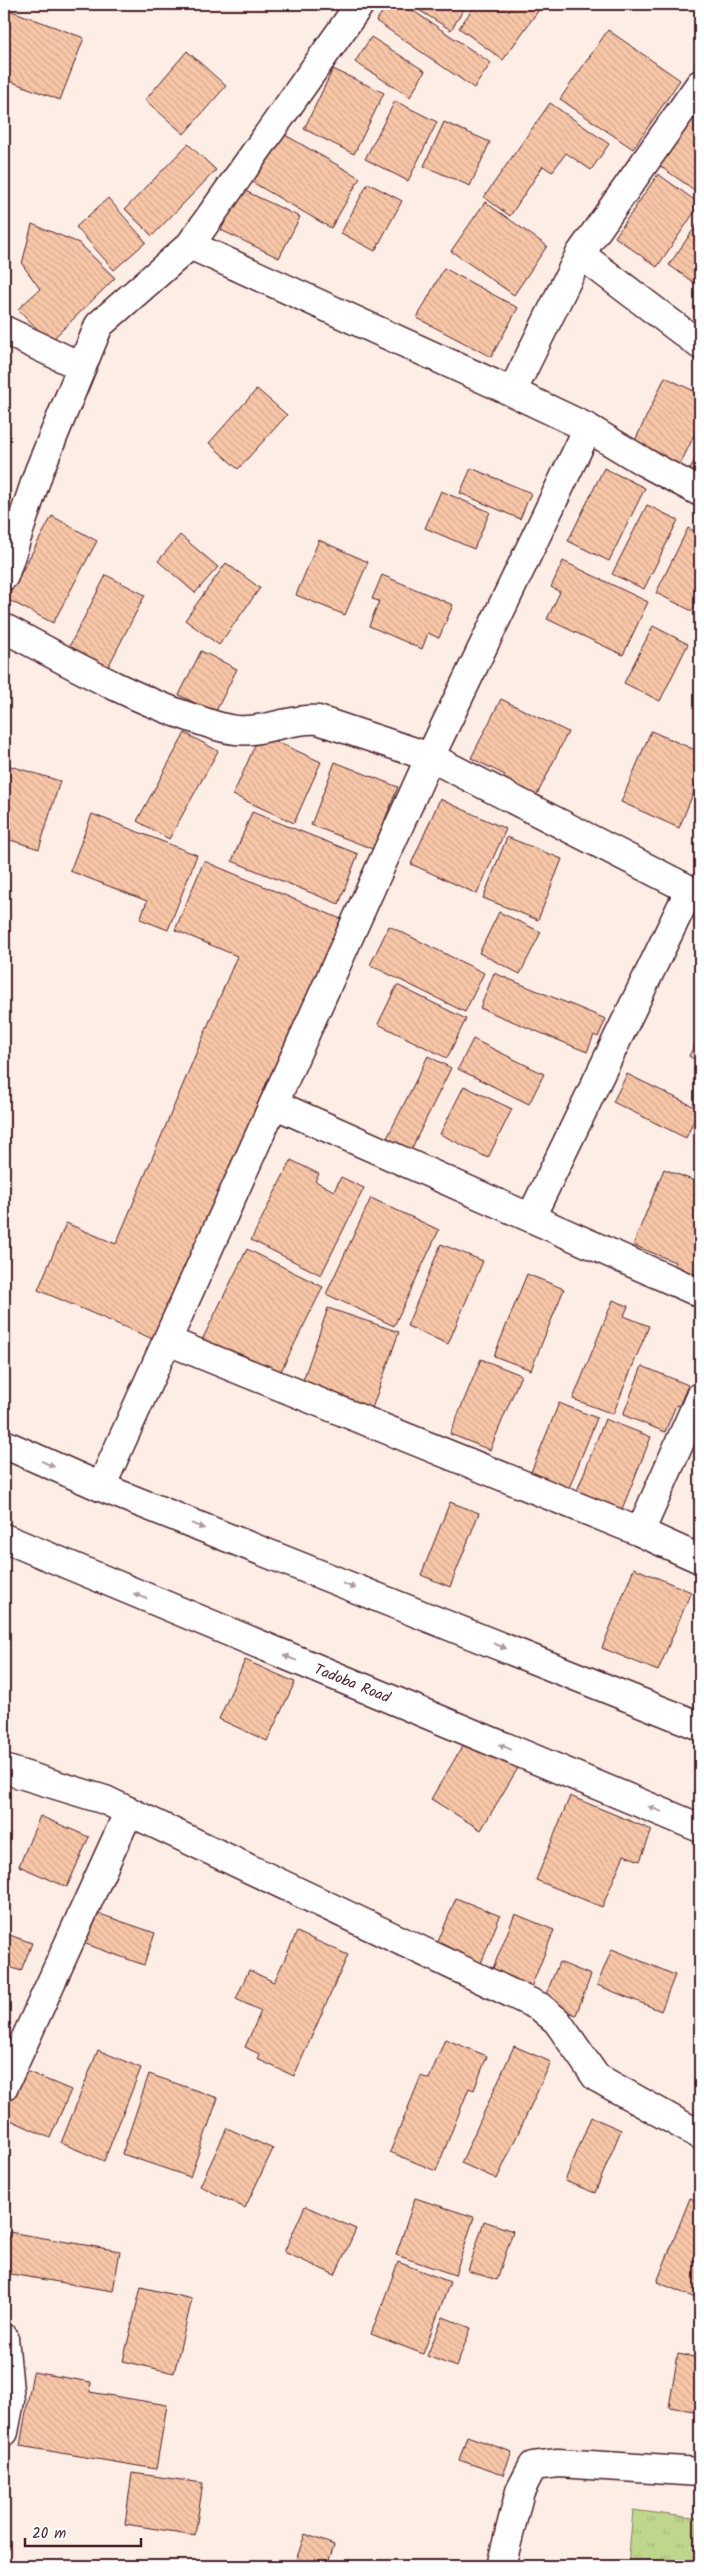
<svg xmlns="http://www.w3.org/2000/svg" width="704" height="2570" font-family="Kalam,sans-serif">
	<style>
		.grass { fill: url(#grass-tufts); stroke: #847b5c }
		.building { fill: url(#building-back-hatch); stroke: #4a1f2b }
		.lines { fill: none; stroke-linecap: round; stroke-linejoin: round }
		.street-casing { stroke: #4a1f2b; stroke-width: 31 }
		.primary-casing { stroke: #4a1f2b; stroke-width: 31 }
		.street { stroke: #fff; stroke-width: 28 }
		.primary { stroke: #fff; stroke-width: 28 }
		.oneway { fill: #ae9aa0 }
		.labels { text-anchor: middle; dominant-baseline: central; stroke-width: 5; stroke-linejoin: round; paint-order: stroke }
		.street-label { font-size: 15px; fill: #4a1f2b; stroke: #fff }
	</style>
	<defs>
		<pattern id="grass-tufts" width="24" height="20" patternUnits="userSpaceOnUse" patternTransform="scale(1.25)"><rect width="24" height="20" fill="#bed78d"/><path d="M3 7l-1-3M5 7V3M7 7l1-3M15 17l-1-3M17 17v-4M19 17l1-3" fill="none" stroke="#a5b87a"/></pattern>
		<pattern id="building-back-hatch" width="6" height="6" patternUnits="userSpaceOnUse" patternTransform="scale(1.25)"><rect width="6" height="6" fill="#f8c7a7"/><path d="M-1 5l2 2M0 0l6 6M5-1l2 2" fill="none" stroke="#d6aa90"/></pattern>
	</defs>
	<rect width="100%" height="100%" fill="#fdeee5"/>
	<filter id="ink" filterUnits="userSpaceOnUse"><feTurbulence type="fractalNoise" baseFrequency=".02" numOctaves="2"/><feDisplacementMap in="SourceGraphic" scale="10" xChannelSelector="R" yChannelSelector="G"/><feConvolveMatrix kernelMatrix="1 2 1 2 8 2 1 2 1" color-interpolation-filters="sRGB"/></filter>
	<g filter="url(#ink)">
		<path class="grass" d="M 633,2510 L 700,2519 L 700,2566 L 628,2566 Z"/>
		<path class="building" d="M 388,4 L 403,4 L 491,63 L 474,88 L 376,21 Z
			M 409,4 L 467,4 L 451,30 Z
			M 476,4 L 543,4 L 503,60 L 459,28 Z
			M 4,8 L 84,38 L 60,100 L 4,79 Z
			M 608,30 L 680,80 L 633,149 L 560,99 Z
			M 371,37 L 425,71 L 410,97 L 355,62 Z
			M 187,51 L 226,86 L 184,134 L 145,100 Z
			M 333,69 L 384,93 L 354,154 L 304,129 Z
			M 395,101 L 437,122 L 408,181 L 365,159 Z
			M 700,102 L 700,194 L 657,164 Z
			M 550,103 L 609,144 L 591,170 L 566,153 L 552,172 L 543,166 L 510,216 L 484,197 Z
			M 444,122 L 490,142 L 470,186 L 424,166 Z
			M 280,132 L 360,178 L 331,228 L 252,182 Z
			M 188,144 L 216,170 L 152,236 L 125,209 Z
			M 658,174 L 700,204 L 657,267 L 615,237 Z
			M 368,183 L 402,201 L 375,251 L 341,233 Z
			M 241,189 L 300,217 L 279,258 L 221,230 Z
			M 108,198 L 146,242 L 114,270 L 76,227 Z
			M 485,202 L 547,246 L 514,295 L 451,251 Z
			M 700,220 L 700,287 L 669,265 Z
			M 32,224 L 79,243 L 115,278 L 50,342 L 18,309 L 40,289 L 22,264 Z
			M 444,268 L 518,308 L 491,357 L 417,318 Z
			M 665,377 L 700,394 L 700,423 L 678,469 L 632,447 Z
			M 257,389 L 287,415 L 238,469 L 209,443 Z
			M 700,448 L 700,483 L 687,476 Z
			M 471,468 L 531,493 L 520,519 L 460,493 Z
			M 604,468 L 645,488 L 609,561 L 568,541 Z
			M 441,491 L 490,512 L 474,549 L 425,528 Z
			M 647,505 L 678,520 L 644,589 L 612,574 Z
			M 52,516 L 97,541 L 53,623 L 7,599 Z
			M 688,528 L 700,534 L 700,594 L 692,611 L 656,593 Z
			M 180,535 L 218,567 L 195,593 L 158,561 Z
			M 319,540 L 368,562 L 345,615 L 296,595 Z
			M 563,561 L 648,602 L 623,655 L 547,619 L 560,592 L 551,587 Z
			M 226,563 L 260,588 L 219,645 L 185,620 Z
			M 106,575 L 145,595 L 108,667 L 69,647 Z
			M 382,575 L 453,605 L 439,638 L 428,633 L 422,649 L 369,626 L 379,601 L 372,599 Z
			M 653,626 L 688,644 L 660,701 L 624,683 Z
			M 201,651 L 237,669 L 215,713 L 179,695 Z
			M 501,699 L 568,732 L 532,805 L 498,788 L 505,775 L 471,758 Z
			M 651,731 L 700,752 L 700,777 L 679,828 L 621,802 Z
			M 185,733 L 218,751 L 169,839 L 137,821 Z
			M 260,734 L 321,762 L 294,823 L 233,795 Z
			M 335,762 L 398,787 L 373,849 L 311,825 Z
			M 4,764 L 60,781 L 39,849 L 4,838 Z
			M 440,799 L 506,829 L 477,894 L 411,864 Z
			M 252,812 L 358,854 L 339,904 L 232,861 Z
			M 92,814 L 197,855 L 168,930 L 140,919 L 147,901 L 70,871 Z
			M 507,837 L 562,859 L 538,920 L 483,898 Z
			M 204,861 L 341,919 L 162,1343 L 38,1290 L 66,1223 L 116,1244 L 237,956 L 175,930 Z
			M 499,912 L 541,932 L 520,974 L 479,953 Z
			M 389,926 L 484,973 L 465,1012 L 370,965 Z
			M 494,973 L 606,1019 L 598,1037 L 594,1035 L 587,1052 L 480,1008 Z
			M 397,985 L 466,1019 L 447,1058 L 378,1024 Z
			M 700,1034 L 700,1063 L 689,1056 Z
			M 473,1039 L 544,1074 L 529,1104 L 458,1069 Z
			M 428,1056 L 451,1068 L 406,1160 L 382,1148 Z
			M 627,1074 L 699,1109 L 686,1138 L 613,1102 Z
			M 464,1086 L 512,1109 L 488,1158 L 440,1134 Z
			M 291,1160 L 319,1174 L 315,1181 L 334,1191 L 341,1177 L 364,1188 L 321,1275 L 251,1240 Z
			M 664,1169 L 700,1183 L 700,1277 L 674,1265 L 675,1262 L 633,1245 Z
			M 371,1198 L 439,1230 L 394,1326 L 326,1294 Z
			M 441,1244 L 483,1261 L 448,1344 L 407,1326 Z
			M 247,1249 L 323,1287 L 276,1381 L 200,1344 Z
			M 527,1274 L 564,1289 L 531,1370 L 494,1356 Z
			M 613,1300 L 628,1306 L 624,1316 L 649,1326 L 613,1414 L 573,1399 Z
			M 328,1308 L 399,1332 L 370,1414 L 300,1389 Z
			M 481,1359 L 521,1375 L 490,1450 L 450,1434 Z
			M 642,1366 L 688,1385 L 679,1406 L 676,1405 L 665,1432 L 623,1415 Z
			M 559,1403 L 597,1418 L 567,1493 L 529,1477 Z
			M 605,1419 L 651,1437 L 620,1514 L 575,1496 Z
			M 450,1502 L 479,1513 L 450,1587 L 421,1575 Z
			M 634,1568 L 691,1592 L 658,1671 L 602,1648 Z
			M 245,1660 L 295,1682 L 267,1741 L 219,1719 Z
			M 468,1737 L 518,1768 L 481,1830 L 431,1799 Z
			M 570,1796 L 652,1830 L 640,1861 L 624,1855 L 602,1907 L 536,1880 Z
			M 40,1816 L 89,1837 L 67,1887 L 19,1866 Z
			M 456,1898 L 500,1916 L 480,1966 L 435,1949 Z
			M 94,1912 L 155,1933 L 144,1965 L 83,1943 Z
			M 515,1914 L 554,1930 L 528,1995 L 489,1978 Z
			M 297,1932 L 348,1955 L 294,2076 L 257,2059 L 259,2054 L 245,2047 L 261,2011 L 236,1999 L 249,1970 L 274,1982 Z
			M 4,1933 L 32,1943 L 21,1971 L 4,1965 Z
			M 612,1949 L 675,1975 L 661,2011 L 597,1985 Z
			M 559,1962 L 591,1975 L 576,2015 L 543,2002 Z
			M 4,1992 L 10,1994 L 4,2014 Z
			M 445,2039 L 487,2056 L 474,2090 L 469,2088 L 436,2171 L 390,2152 L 421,2076 L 429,2079 Z
			M 514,2046 L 551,2062 L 497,2179 L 461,2163 Z
			M 98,2050 L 141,2068 L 104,2161 L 61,2143 Z
			M 19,2068 L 71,2090 L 50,2138 L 4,2117 L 4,2102 Z
			M 149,2074 L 218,2098 L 190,2177 L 122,2154 Z
			M 591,2117 L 621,2130 L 595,2193 L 565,2181 Z
			M 227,2128 L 273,2149 L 245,2208 L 200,2186 Z
			M 415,2198 L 474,2217 L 455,2275 L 396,2255 Z
			M 690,2198 L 700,2202 L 700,2300 L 657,2282 Z
			M 305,2206 L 356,2229 L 335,2275 L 284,2252 Z
			M 484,2221 L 513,2231 L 497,2280 L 468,2271 Z
			M 9,2232 L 120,2251 L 113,2291 L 4,2273 Z
			M 398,2262 L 450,2282 L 423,2354 L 371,2334 Z
			M 141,2287 L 192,2299 L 174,2373 L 123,2361 Z
			M 443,2317 L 471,2328 L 456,2367 L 427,2356 Z
			M 678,2354 L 700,2358 L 700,2412 L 669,2407 Z
			M 33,2372 L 91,2382 L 90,2392 L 167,2405 L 156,2469 L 20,2446 Z
			M 467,2436 L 512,2452 L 503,2475 L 459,2460 Z
			M 132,2473 L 203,2483 L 195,2535 L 125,2524 Z
			M 305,2534 L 334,2545 L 327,2566 L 294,2566 Z"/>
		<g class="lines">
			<g class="street-casing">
				<path id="street" d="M 360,4 L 190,245 L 512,392
					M 580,254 L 700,84
					M 4,330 L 82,367
					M 588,428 L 644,462 L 700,492
					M 4,576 L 39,471 L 99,325 L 190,245
					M 4,628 C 65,660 126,696 192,718 C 206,722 221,729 236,730 C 263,733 290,718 318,720 L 430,757 L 700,895
					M 274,1104 L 700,1293
					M 531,1217 L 689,891
					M 168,1341 L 640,1532 L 700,1559
					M 101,1487 L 430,757 L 588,428 L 512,392 L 580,254 L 700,345
					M 640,1532 L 700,1397
					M 4,1769 L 105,1800 L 540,2007 L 557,2021 L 596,2077 L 700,2135
					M 4,2086 L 129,1811
					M 4,2338 L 10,2401 L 4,2432
					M 501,2566 L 520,2491 L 533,2466 L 558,2463 L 700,2472"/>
			</g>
			<g class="primary-casing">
				<path id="primary" d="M 4,1444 L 101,1487 L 700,1726
					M 4,1538 L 700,1828"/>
			</g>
			<use href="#street" class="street"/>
			<use href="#primary" class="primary"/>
		</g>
		<defs><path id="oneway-solid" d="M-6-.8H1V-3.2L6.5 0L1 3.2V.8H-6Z" transform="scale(1.25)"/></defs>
		<g class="oneway">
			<use href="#oneway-solid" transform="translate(48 1464) rotate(24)"/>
			<use href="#oneway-solid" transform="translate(198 1526) rotate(22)"/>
			<use href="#oneway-solid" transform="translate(349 1586) rotate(22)"/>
			<use href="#oneway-solid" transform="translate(140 1596) rotate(-158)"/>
			<use href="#oneway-solid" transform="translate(500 1646) rotate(22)"/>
			<use href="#oneway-solid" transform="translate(290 1658) rotate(-158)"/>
			<use href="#oneway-solid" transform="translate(505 1747) rotate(-158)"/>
			<use href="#oneway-solid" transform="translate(655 1809) rotate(-158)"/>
		</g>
	</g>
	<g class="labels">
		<g class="street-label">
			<text transform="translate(352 1684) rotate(22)">Tadoba Road</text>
		</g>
	</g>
	<rect width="704" height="2570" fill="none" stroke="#fff" stroke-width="20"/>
	<rect x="10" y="10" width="684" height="2550" fill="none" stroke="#4a1f2b" stroke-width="2" filter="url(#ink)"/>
	<path d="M25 2538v8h116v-8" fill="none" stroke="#4a1f2b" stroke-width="2.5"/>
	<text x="32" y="2538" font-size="15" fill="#4a1f2b" stroke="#ffffff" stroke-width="4" paint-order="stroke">20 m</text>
</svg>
